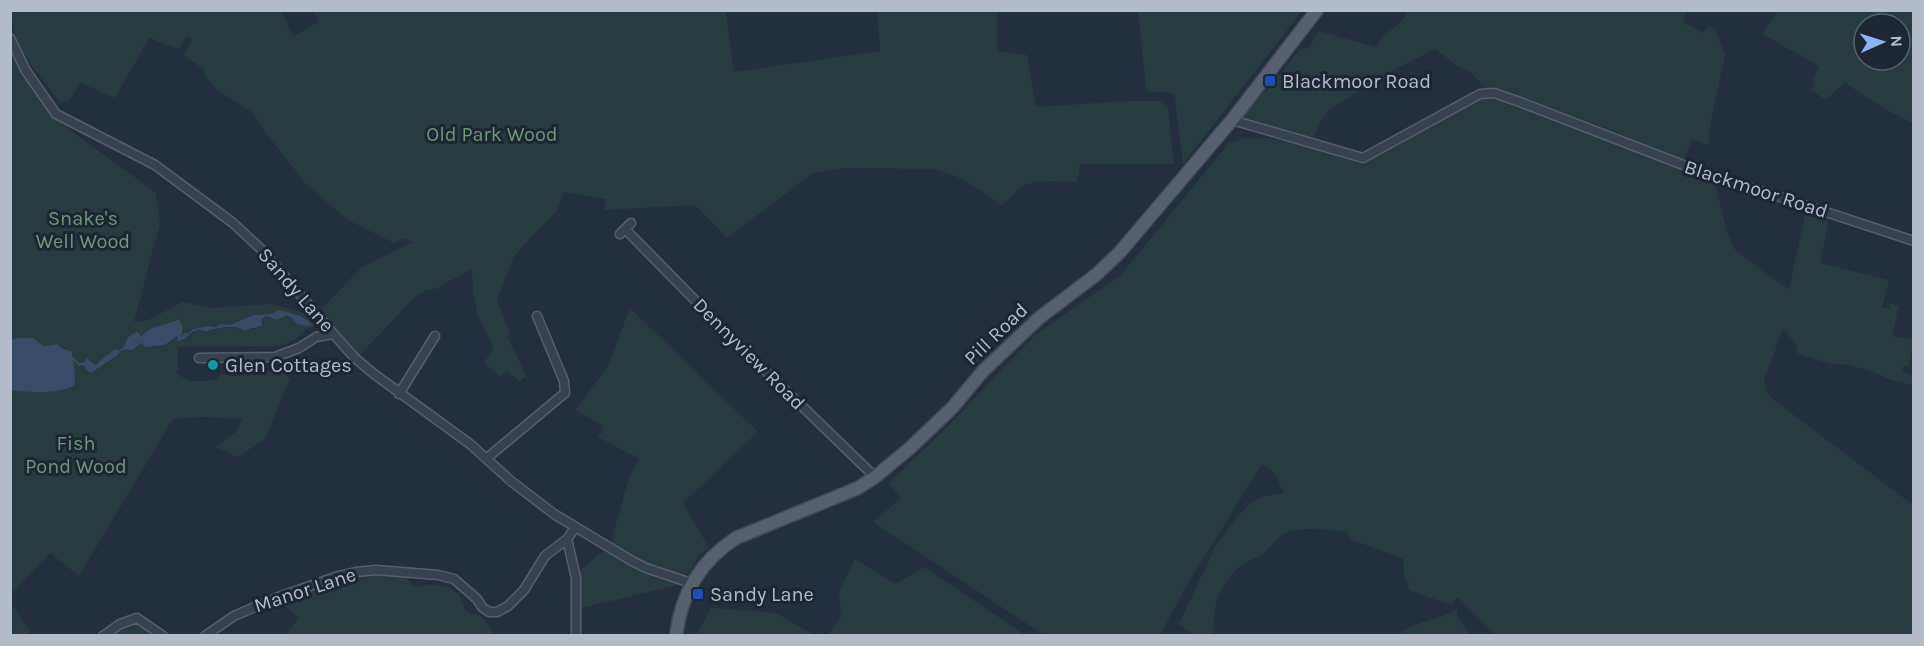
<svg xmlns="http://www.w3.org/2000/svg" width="1924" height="646" font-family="Karla,sans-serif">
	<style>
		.green { fill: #263c3f; fill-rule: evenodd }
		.water { fill: #394c67 }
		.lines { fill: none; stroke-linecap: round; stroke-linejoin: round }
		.stream { stroke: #394c67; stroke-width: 2 }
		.minor-casing { stroke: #565f6c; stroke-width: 11 }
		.primary-casing { stroke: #414a57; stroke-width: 15 }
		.minor { stroke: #38414e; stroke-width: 8 }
		.primary { stroke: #56606e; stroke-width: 12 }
		.transit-dot { fill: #1a4fb4; stroke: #1d2633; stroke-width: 2 }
		.culture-dot { fill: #0f9aa8; stroke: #1d2633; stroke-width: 2 }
		.labels { text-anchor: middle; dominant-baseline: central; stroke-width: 6; stroke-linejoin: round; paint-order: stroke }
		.poi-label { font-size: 20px; fill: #b4bcc9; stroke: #1d2633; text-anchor: start }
		.park-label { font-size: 20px; fill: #6b9a76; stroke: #1d2633 }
		.street-label { font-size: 20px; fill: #b4bcc9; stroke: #1d2633 }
	</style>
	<rect width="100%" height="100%" fill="#242f3e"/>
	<path class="green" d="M 11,10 L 281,10 L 293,36 L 319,22 L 313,11 L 726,11 L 734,72 L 880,51 L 877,11 L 997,11 L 997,51 L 1027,55 L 1036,107 L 1128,101 L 1161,101 L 1168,107 L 1174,164 L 1080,164 L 1077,182 C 1061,182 1037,178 1023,186 C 1014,191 1011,202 1000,205 L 985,193 L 956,176 L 933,169 L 845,168 L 813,173 L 727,238 L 695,205 L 604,210 L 606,199 L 564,192 L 557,210 L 514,256 L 497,299 L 498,304 L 510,332 L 507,336 L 528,379 L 524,377 L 520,382 L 507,371 L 500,377 L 484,362 L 494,348 L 478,316 L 473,291 L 472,269 L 435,289 L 426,290 L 415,297 L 359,356 L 337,334 L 321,309 L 361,268 L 413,242 L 405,238 L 394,243 L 350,221 L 329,204 L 305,183 L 262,128 L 253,113 L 216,89 L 206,77 L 203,69 L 184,55 L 192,39 L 186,37 L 179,49 L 149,38 L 115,98 L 81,83 L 69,101 L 61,103 C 41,78 10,44 11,10 Z
		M 1670,10 L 1687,11 L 1683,22 L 1704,33 L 1708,25 L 1715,29 L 1725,54 L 1709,131 L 1709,145 L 1692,139 L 1684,161 L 1615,132 L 1500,90 L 1486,89 L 1470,72 L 1456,65 L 1435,49 L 1390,72 L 1330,109 L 1321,121 L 1312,139 L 1242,120 L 1241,118 L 1253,102 L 1271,86 L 1301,48 L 1308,49 L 1318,31 L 1376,47 L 1383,36 L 1399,24 L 1409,11 Z
		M 1778,10 L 1913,11 L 1913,123 L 1888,111 L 1845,83 L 1825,100 L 1809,88 L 1813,87 L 1814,77 L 1819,66 L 1762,34 ZM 1864,24 L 1900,24 L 1900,60 L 1864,60 Z
		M 1138,11 L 1138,10 L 1302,11 L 1183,164 L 1175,98 L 1172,93 L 1150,92 L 1146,89 Z
		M 10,46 L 50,115 L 156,193 L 160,223 L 134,322 L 146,321 L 183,302 L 210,308 L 271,304 L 309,314 L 318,326 L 306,329 L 295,340 L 279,346 L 178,347 L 178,369 L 176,372 C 187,384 201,381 216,380 L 221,373 C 233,381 266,371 280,368 L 290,379 L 265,439 L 238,457 L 215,447 L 237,431 L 242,419 L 205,417 L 173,419 L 79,576 L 50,553 L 13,592 L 10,590 L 11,390 C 25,393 66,394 75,384 L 72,363 L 73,358 L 65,348 L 61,348 L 55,344 L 48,346 L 40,345 L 36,340 L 11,340 ZM 279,310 L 303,318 L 306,321 L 287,315 L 271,319 L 266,316 L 262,319 L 263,323 L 253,329 L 250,328 L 245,331 C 230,322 213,333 197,330 L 190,336 L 179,338 L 177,336 C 174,338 172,341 169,343 C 163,347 152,346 144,347 L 144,344 L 141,343 L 129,349 L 124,347 L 125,343 C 143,334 158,325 179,319 L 182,323 L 181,337 L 186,332 L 188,334 L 193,329 L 231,325 L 253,315 L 271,314 ZM 117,349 L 109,361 L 91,373 L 87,370 L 85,366 L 81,366 L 82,363 L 90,359 L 95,365 L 97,365 L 102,359 Z
		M 1493,96 L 1714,180 L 1728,235 L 1735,250 L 1789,290 L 1805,214 L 1829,220 L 1820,263 L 1889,280 L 1882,307 L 1889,309 L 1890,304 L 1899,306 L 1892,336 L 1913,340 L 1909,367 L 1904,366 L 1902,372 L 1913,376 L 1913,385 L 1891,380 L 1876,373 L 1850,365 L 1831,364 L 1798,354 L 1796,344 L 1783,329 L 1764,380 L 1766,391 L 1774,400 L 1913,505 L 1913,635 L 1496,635 L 1458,597 L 1451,605 L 1409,590 L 1408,581 L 1405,581 L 1403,559 L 1350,539 L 1347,532 C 1329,530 1309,527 1291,531 C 1278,534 1273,547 1262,554 C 1256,559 1248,560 1242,565 C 1219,583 1212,608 1214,635 L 1194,635 L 1179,624 L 1215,547 L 1237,517 L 1251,503 L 1265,496 L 1284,493 L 1275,474 L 1262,464 L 1187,585 L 1160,635 L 1044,635 L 873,522 L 901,498 L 889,483 L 944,430 L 1036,334 L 1120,276 L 1229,143 C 1265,127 1325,153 1361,164 L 1483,97 Z
		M 630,308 L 758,432 L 683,503 L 709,548 C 708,549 701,554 700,554 C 693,563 693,575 680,575 L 652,565 L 610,545 L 629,478 L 639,459 L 598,437 L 604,426 L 575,410 L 608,366 Z
		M 605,549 L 677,582 L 678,585 L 577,609 L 577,573 Z
		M 855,559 L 895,584 L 924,567 L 1025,635 L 828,635 L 841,617 L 839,592 Z
		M 366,576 L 406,576 L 413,587 C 426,585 440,583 452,589 C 469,599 455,613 481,616 L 495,635 L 285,635 L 299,618 L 284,605 L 327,583 Z
		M 14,607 L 30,632 L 27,635 L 11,635 L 11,610 Z
		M 711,608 L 776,613 L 814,635 L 696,635 Z
		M 1457,608 L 1457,615 L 1470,635 L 1398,635 L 1406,629 L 1418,624 L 1451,613 Z
		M 136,622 L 152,635 L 112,636 L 130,623 Z"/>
	<path class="water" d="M 279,310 C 291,313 305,316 312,325 C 305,327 295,325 292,318 L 287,315 L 276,320 L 266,316 L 262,319 L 262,325 C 256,329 250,327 245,331 C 235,324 219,328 207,331 C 204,332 201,329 197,330 C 190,332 186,341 177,341 L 178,338 L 177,336 L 165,345 L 144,347 L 143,344 L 141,343 L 133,350 L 123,349 C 126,340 128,335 137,332 L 141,336 L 150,329 L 177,320 L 180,320 L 183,327 L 181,337 L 186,332 L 188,334 L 193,329 L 208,326 L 216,327 L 220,324 L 231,325 L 253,315 L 271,314 Z
		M 20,338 L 33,338 C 47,349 41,346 58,344 L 61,348 L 71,351 C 74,356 75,377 75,385 C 64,394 25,393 11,390 L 11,340 Z
		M 116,349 L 117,349 L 119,354 L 91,373 L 86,370 L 85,366 L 78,365 L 78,363 L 83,363 L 87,358 L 95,365 L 97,365 C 101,358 109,354 116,349 Z"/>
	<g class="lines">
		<path class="stream" d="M 118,352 L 123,349
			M 73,358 L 79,365"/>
		<g class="minor-casing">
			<path id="minor" d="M 10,38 L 26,71 L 56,114 L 155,165 L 233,223 L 262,250 L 337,338 L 355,358 L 374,374 L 470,444 L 511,481 L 554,514 L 632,561 L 646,568 L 691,583
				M 1232,120 L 1363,158 L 1480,94 L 1494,93 L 1520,102 L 1717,178 L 1768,193 L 1914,241
				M 625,229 L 742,348 L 875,477
				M 620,234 L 631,223
				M 199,358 L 275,357 L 299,348 L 316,337 L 333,334
				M 399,394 L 435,336
				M 487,458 L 565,393 L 564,381 L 537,316
				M 567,539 L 576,578 L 576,636
				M 103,636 L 120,624 L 137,618 L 163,636
				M 205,636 L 234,616 L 276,598 L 338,576 L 356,572 L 376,570 L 438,575 L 454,579 L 477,599 L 482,607 L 489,612 L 497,612 L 508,606 L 524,590 L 545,556 L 567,539 L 575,528"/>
		</g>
		<g class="primary-casing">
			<path id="primary" d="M 676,636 C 681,594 700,561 736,538 L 858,488 L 875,477 L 910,448 L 952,408 L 983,371 L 1021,335 L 1039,318 L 1097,274 L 1120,252 L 1232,120 L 1317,10"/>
		</g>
		<use href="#minor" class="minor"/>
		<use href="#primary" class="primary"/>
	</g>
	<g class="transit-dot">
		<rect x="1264" y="75" width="12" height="12" rx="3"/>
		<rect x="692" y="588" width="12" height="12" rx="3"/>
	</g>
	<circle class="culture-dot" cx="213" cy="365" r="6"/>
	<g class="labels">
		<g class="poi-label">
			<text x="1282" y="81">Blackmoor Road</text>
			<text x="225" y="365">Glen Cottages</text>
			<text x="710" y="594">Sandy Lane</text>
		</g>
		<g class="park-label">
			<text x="492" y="134">Old Park Wood</text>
			<text x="83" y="218">Snake's<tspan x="83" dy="23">Well Wood</tspan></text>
			<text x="76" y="443">Fish<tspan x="76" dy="23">Pond Wood</tspan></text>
		</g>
		<g class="street-label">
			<text transform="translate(1756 189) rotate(18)">Blackmoor Road</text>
			<text transform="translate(296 290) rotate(49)">Sandy Lane</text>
			<text transform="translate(996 334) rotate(-44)">Pill Road</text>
			<text transform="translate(749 354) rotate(45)">Dennyview Road</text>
			<text transform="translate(305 590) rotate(-18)">Manor Lane</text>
		</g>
	</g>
	<rect width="1924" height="646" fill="none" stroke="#b4bcc9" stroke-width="24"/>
	<g transform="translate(1882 42) rotate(87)"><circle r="28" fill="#1d2633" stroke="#59626f" stroke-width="1.5"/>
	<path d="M0-4.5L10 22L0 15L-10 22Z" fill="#8ab4f8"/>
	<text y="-9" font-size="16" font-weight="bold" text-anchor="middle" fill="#b4bcc9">N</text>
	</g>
</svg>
